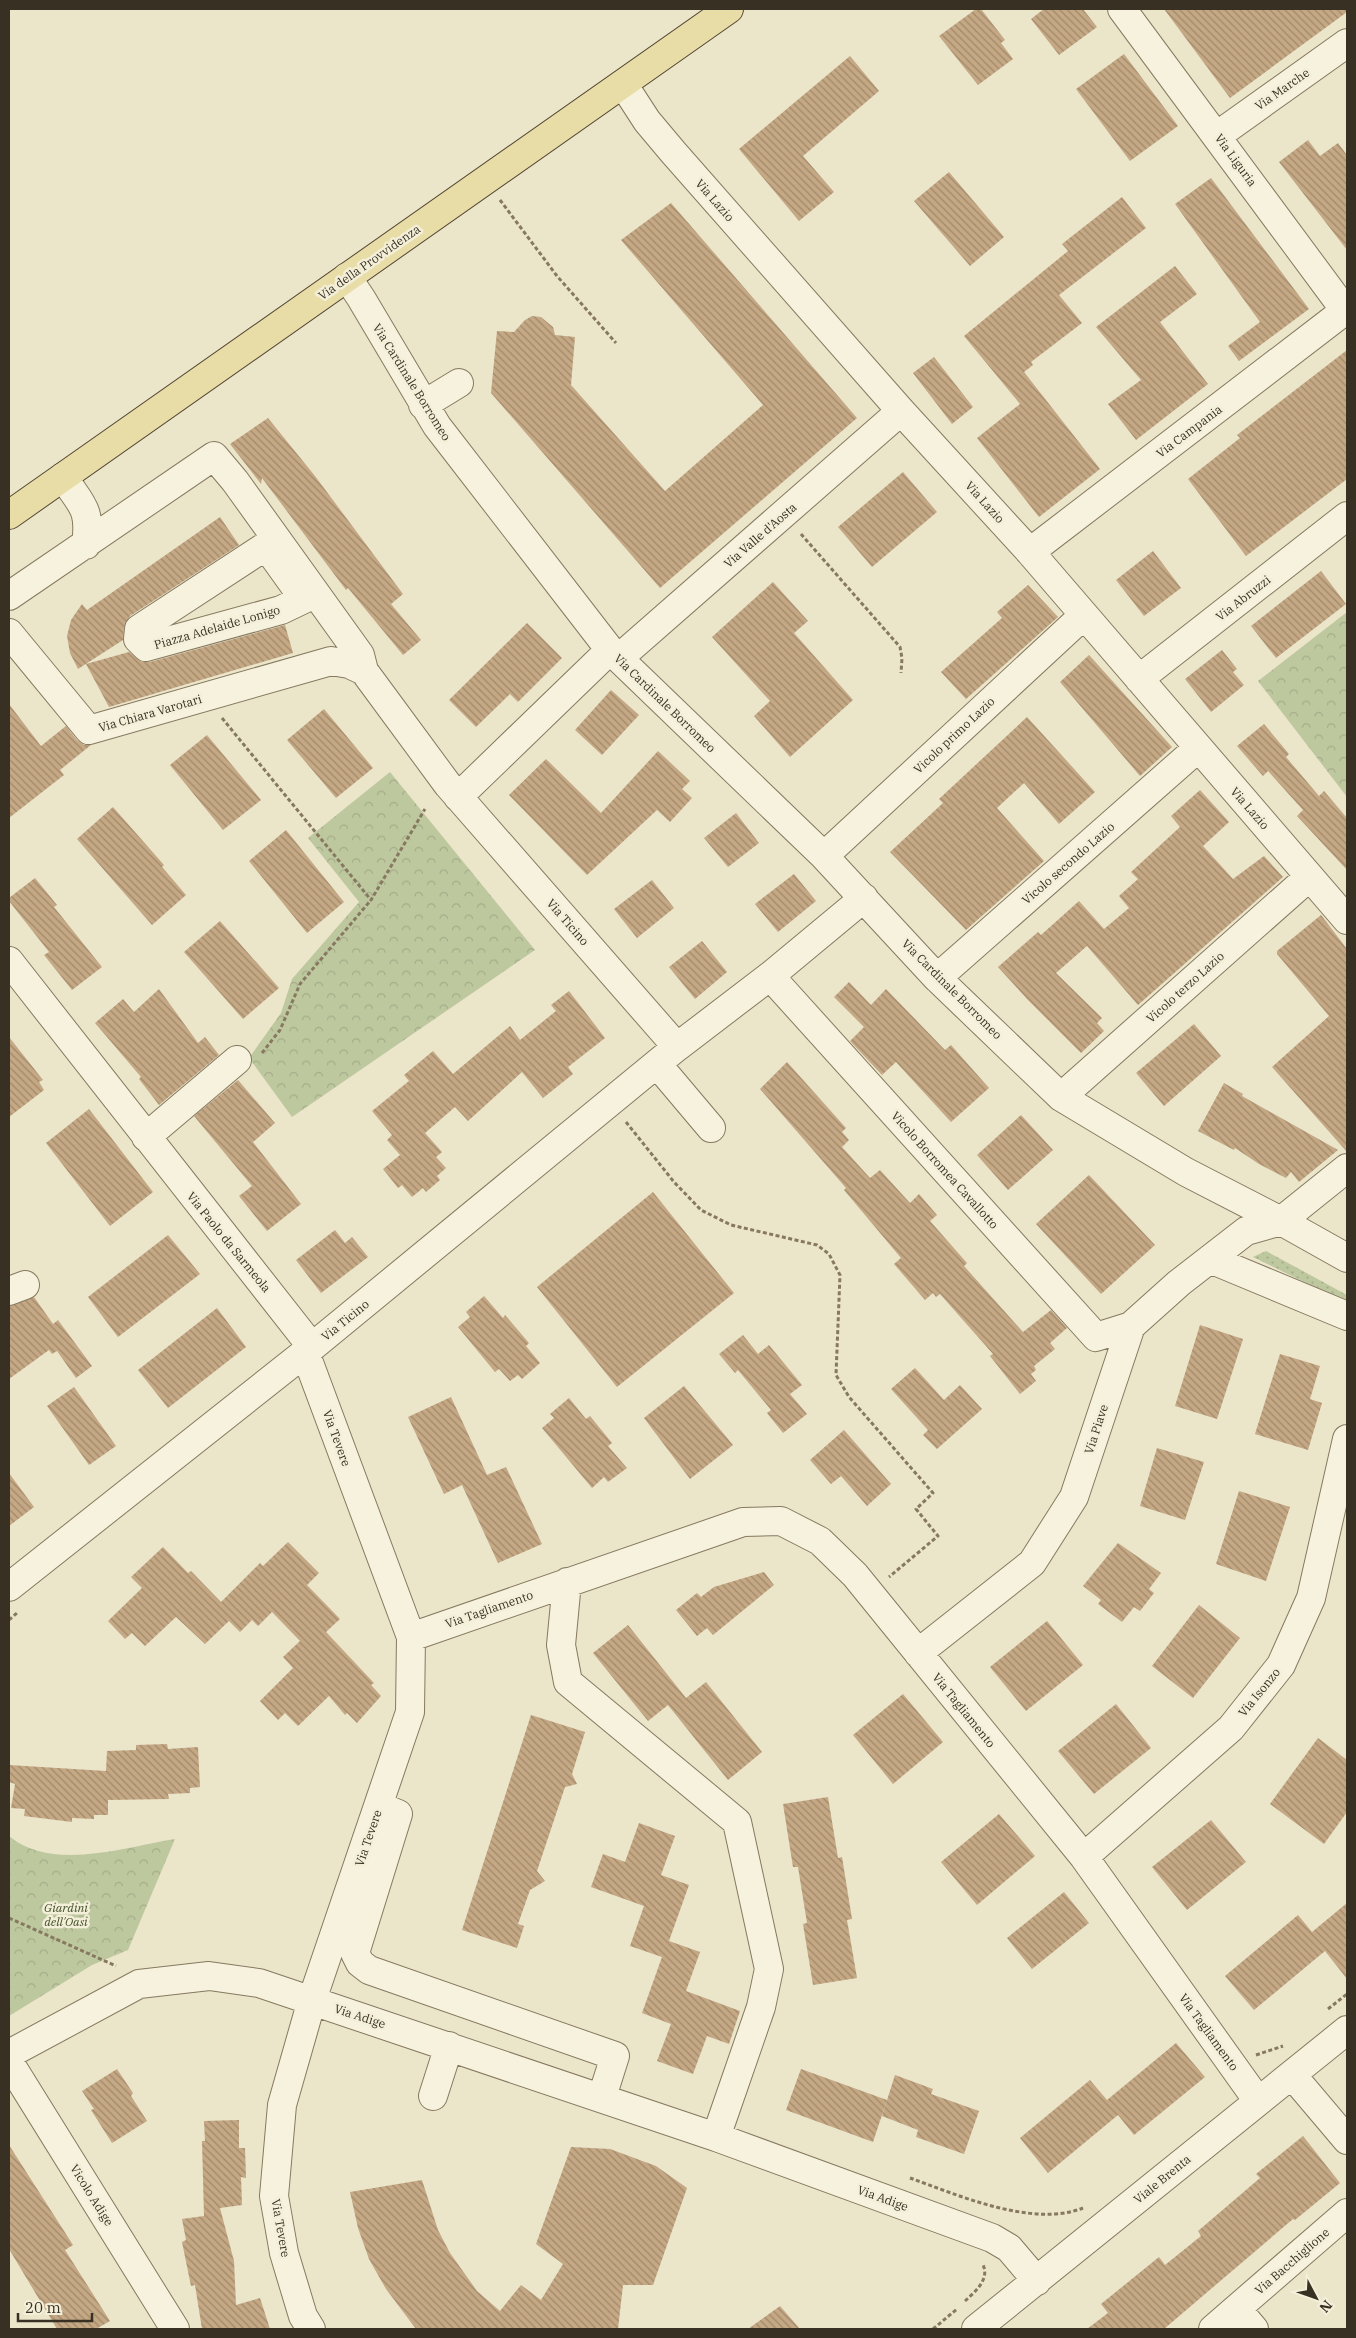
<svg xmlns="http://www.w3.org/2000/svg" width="1356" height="2338" font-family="'IBM Plex Serif',serif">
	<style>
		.grass { fill: url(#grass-dots) }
		.park { fill: url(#park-crowns) }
		.building { fill: url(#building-back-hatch) }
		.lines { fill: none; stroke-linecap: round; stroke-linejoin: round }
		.minor-casing { stroke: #867960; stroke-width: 30 }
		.major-casing { stroke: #544734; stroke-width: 30 }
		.path { stroke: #867960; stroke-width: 3; stroke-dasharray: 4 2.5; stroke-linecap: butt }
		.minor { stroke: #f6f2dd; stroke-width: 28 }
		.major { stroke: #e9dda7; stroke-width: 28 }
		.labels { text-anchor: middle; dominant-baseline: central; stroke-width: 5; stroke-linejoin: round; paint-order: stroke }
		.street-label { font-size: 12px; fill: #383022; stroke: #f3efd9 }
		.park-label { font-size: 12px; font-style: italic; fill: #43522b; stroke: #f3efd9 }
	</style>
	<defs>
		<pattern id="grass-dots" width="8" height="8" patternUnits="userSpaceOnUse" patternTransform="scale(1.25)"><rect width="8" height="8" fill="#bec89f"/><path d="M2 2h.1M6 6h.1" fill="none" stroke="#a4ac89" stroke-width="1.8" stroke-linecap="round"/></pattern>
		<pattern id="park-crowns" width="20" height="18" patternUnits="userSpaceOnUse" patternTransform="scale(1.25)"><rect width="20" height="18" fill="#bec89f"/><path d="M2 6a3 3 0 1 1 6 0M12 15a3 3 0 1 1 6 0" fill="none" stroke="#a4ac89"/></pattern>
		<pattern id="building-back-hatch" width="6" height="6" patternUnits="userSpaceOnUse" patternTransform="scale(1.25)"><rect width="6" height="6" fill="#c5a884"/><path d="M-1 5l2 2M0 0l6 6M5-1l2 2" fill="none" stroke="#a1896c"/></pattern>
	</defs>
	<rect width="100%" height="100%" fill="#ebe5ca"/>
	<path class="grass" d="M 1266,1251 L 1347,1295 L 1347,1303 L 1253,1257 Z"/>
	<path class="park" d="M 1347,612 L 1347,797 L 1258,681 Z
		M 390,772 L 535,950 L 292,1117 L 249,1058 L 281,1013 L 292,979 L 359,902 L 308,838 Z
		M 9,1836 C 52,1872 125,1847 175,1839 L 128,1950 L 92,1965 L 9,2016 Z"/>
	<path class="building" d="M 976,9 L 981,9 L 1005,40 L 1001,43 L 1013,59 L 978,85 L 939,36 Z
		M 1044,9 L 1083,9 L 1097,27 L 1059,55 L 1031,19 Z
		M 1164,9 L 1347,9 L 1347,12 L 1230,98 Z
		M 1124,54 L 1178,126 L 1130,161 L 1076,89 Z
		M 850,56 L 879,91 L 803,156 L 834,192 L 799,221 L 739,149 Z
		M 1308,140 L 1320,156 L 1338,143 L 1347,155 L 1347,250 L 1279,162 Z
		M 949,172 L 1004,237 L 970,266 L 914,201 Z
		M 1211,178 L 1309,309 L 1239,361 L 1228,346 L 1260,322 L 1175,204 Z
		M 1122,197 L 1146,228 L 1059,295 L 1082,323 L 1031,362 L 1033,365 L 1024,372 L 1100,469 L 1039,517 L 977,438 L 1020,404 L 964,336 L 1068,251 L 1062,244 Z
		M 671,203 L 857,418 L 660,588 L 491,393 L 497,331 L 514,332 L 525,320 L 532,316 L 541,317 L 553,327 L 555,335 L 575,337 L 571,385 L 665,491 L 763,405 L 621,240 Z
		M 1175,266 L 1197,294 L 1160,322 L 1208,384 L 1136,440 L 1108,404 L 1141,380 L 1096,327 Z
		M 1347,350 L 1347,479 L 1246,556 L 1188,479 L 1240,438 L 1237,435 Z
		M 934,357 L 973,407 L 952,424 L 913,373 Z
		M 268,418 L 315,476 L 403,594 L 391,604 L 421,640 L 403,655 L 348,588 L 346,590 L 262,478 L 261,484 L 230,444 Z
		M 903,472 L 937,512 L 872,567 L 838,527 Z
		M 220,517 L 239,545 L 130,616 L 124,627 L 123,640 L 78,669 L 70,653 L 67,636 L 71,620 L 82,604 L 87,610 Z
		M 1153,551 L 1181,588 L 1144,616 L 1116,580 Z
		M 1321,571 L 1346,604 L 1276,658 L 1251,626 Z
		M 773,582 L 808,621 L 794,633 L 853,700 L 790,757 L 754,716 L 770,701 L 712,637 Z
		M 1028,585 L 1058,617 L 966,699 L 941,672 L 1002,618 L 997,612 Z
		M 527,623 L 562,658 L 518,702 L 510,694 L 476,727 L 449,700 Z
		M 285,625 L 293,653 L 109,707 L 86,664 L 129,652 L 142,662 L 150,662 Z
		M 1222,650 L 1237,669 L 1233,672 L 1244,685 L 1211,712 L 1185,679 Z
		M 1089,655 L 1172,747 L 1140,776 L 1060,682 Z
		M 611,690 L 639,715 L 602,755 L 575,730 Z
		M 9,704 L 41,746 L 66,726 L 77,740 L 84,745 L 91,745 L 60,770 L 64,775 L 9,818 Z
		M 324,709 L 373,768 L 336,798 L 287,740 Z
		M 1027,717 L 1095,792 L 1059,824 L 1024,783 L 997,808 L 1044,861 L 966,930 L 890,852 L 943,803 L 939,799 Z
		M 1264,724 L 1289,754 L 1286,757 L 1319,796 L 1324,791 L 1347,818 L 1347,870 L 1297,816 L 1303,810 L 1268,771 L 1263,776 L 1237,746 Z
		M 207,735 L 261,800 L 223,830 L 170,765 Z
		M 658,751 L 690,781 L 682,789 L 692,798 L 670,822 L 657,810 L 587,875 L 509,795 L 546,759 L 601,813 Z
		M 1200,790 L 1229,822 L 1203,846 L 1233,879 L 1264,856 L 1283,877 L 1138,1005 L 1087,946 L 1056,973 L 1102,1018 L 1097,1023 L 1104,1031 L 1081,1053 L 1027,999 L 998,967 L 1038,932 L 1041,935 L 1079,901 L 1104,929 L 1129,908 L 1119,896 L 1138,879 L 1131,872 L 1180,827 L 1171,816 Z
		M 113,807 L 164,865 L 162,867 L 186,895 L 152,925 L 77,839 Z
		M 736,813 L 759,843 L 728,867 L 704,838 Z
		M 286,830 L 344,902 L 307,933 L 249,861 Z
		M 794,874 L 816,901 L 778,932 L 755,904 Z
		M 35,878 L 57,905 L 54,907 L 102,967 L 72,990 L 44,955 L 49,952 L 9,901 L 9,898 Z
		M 652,880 L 674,908 L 637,938 L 614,909 Z
		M 1321,915 L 1347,949 L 1347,1152 L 1272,1067 L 1329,1016 L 1277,954 L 1277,951 Z
		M 220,921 L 279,988 L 243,1019 L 184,952 Z
		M 702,941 L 727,972 L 695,999 L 669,967 Z
		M 849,982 L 871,1005 L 886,989 L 945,1050 L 951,1045 L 989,1088 L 951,1122 L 896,1062 L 882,1075 L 850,1041 L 864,1027 L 834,997 Z
		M 159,989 L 198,1043 L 205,1037 L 219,1055 L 159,1105 L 139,1079 L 141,1077 L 95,1023 L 123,999 L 134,1012 Z
		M 569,991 L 605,1038 L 568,1067 L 573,1074 L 543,1098 L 522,1072 L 468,1121 L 455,1107 L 425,1133 L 442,1152 L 436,1157 L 446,1168 L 437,1176 L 440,1180 L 426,1192 L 423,1188 L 412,1197 L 402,1185 L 398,1188 L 383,1169 L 400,1155 L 387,1140 L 392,1135 L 372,1111 L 409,1081 L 404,1075 L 433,1051 L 453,1074 L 510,1026 L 520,1040 L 556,1011 L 551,1005 Z
		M 1194,1024 L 1221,1056 L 1164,1106 L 1136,1073 Z
		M 9,1037 L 43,1080 L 39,1082 L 44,1090 L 9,1117 Z
		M 787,1062 L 846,1128 L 842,1132 L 849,1140 L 842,1147 L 870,1178 L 880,1170 L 910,1203 L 919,1194 L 937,1215 L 930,1221 L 967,1263 L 964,1266 L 1023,1332 L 1051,1310 L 1067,1328 L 1050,1343 L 1055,1349 L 1034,1366 L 1036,1370 L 1031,1374 L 1036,1381 L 1020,1394 L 990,1356 L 993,1354 L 940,1294 L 936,1297 L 933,1293 L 925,1300 L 894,1264 L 901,1258 L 844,1190 L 846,1188 L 760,1089 Z
		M 238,1080 L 275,1123 L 253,1142 L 301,1204 L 267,1231 L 239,1196 L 252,1186 L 194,1116 Z
		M 1224,1083 L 1243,1094 L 1242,1096 L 1338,1150 L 1299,1182 L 1291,1172 L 1286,1178 L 1259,1164 L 1235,1148 L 1234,1150 L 1198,1131 Z
		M 89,1109 L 153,1192 L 110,1226 L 46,1143 Z
		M 1021,1115 L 1053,1150 L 1008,1190 L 977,1155 Z
		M 1089,1175 L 1155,1245 L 1101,1294 L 1036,1224 Z
		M 653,1192 L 734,1293 L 617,1387 L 537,1287 Z
		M 335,1230 L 345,1243 L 352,1237 L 368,1257 L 321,1293 L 296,1260 Z
		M 168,1235 L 200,1274 L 118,1337 L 88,1297 Z
		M 484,1296 L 503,1318 L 505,1315 L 529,1343 L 526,1346 L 540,1363 L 522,1379 L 518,1375 L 510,1381 L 499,1369 L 495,1372 L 458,1327 L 470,1317 L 466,1312 Z
		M 34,1297 L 53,1324 L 58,1320 L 92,1366 L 76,1378 L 57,1351 L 52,1354 L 49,1350 L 9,1379 L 9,1306 Z
		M 217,1308 L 246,1347 L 168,1408 L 138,1370 Z
		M 1200,1325 L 1243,1339 L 1217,1419 L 1175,1406 Z
		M 743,1335 L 758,1354 L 769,1345 L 802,1385 L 790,1394 L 807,1414 L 783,1433 L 767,1413 L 771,1410 L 738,1370 L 735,1373 L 719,1354 Z
		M 1280,1354 L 1320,1366 L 1310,1399 L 1322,1403 L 1308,1450 L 1255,1434 Z
		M 915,1368 L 944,1400 L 960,1385 L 982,1409 L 937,1449 L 923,1435 L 928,1430 L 891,1389 Z
		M 684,1386 L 733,1445 L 690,1479 L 644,1418 Z
		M 74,1387 L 116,1446 L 89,1465 L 47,1406 Z
		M 451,1397 L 487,1475 L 506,1467 L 542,1544 L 498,1563 L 462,1485 L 444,1494 L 408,1417 Z
		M 569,1398 L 586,1419 L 590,1416 L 612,1443 L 608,1446 L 627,1468 L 608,1482 L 604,1477 L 592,1488 L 542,1428 L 554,1418 L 550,1414 Z
		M 844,1430 L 891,1484 L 867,1506 L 841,1476 L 831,1484 L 810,1460 Z
		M 1157,1448 L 1204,1462 L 1185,1520 L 1140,1506 Z
		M 9,1473 L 34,1507 L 9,1526 Z
		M 1239,1491 L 1290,1507 L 1266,1581 L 1216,1564 Z
		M 288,1542 L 319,1573 L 307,1585 L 340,1619 L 326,1632 L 374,1683 L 371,1685 L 381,1696 L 357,1723 L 347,1713 L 345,1715 L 329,1696 L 298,1726 L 285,1713 L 278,1720 L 260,1701 L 293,1668 L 283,1657 L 300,1641 L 272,1612 L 258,1626 L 252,1620 L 240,1632 L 229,1621 L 205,1644 L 176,1617 L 145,1646 L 132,1633 L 125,1639 L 108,1621 L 142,1588 L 131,1577 L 163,1547 L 188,1573 L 191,1571 L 221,1602 L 260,1563 L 263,1566 Z
		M 1118,1543 L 1161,1573 L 1149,1589 L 1154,1593 L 1140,1611 L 1134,1607 L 1122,1622 L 1098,1604 L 1101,1600 L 1083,1586 Z
		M 764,1572 L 774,1585 L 713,1635 L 707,1628 L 697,1636 L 676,1610 L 697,1593 L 701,1597 L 714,1587 Z
		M 1199,1605 L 1240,1638 L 1193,1698 L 1152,1666 Z
		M 1047,1621 L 1083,1665 L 1026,1711 L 990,1667 Z
		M 628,1625 L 686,1698 L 706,1682 L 762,1752 L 728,1780 L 668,1705 L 648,1721 L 593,1653 Z
		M 903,1694 L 943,1742 L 893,1784 L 853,1735 Z
		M 1116,1704 L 1151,1748 L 1094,1794 L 1058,1751 Z
		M 531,1715 L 585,1732 L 572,1774 L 577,1784 L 565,1787 L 537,1871 L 545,1881 L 530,1890 L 518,1924 L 524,1926 L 517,1948 L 462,1930 Z
		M 1318,1738 L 1347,1760 L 1347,1812 L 1324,1844 L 1270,1804 Z
		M 167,1744 L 168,1749 L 198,1747 L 200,1787 L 190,1788 L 190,1793 L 168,1794 L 169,1799 L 108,1800 L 108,1815 L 94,1815 L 94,1819 L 72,1818 L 72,1822 L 24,1816 L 25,1809 L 11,1808 L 15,1784 L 9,1782 L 9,1765 L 106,1771 L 107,1751 L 136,1750 L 136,1745 Z
		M 828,1797 L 838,1858 L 842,1857 L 852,1919 L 847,1920 L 857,1978 L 813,1985 L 803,1924 L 807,1923 L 798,1867 L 793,1867 L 783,1804 Z
		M 999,1814 L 1035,1856 L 977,1905 L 941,1862 Z
		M 1211,1820 L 1246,1862 L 1187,1910 L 1152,1867 Z
		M 639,1823 L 675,1836 L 661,1875 L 689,1885 L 669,1941 L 700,1952 L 686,1991 L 740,2011 L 729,2044 L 707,2036 L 693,2074 L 657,2061 L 671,2024 L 642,2013 L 662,1957 L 630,1946 L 644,1906 L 591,1887 L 603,1854 L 625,1862 Z
		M 1064,1892 L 1089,1923 L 1032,1969 L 1007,1938 Z
		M 1347,1903 L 1347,1979 L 1325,1951 L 1254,2010 L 1225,1976 L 1298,1915 L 1312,1932 Z
		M 1176,2043 L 1205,2077 L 1134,2135 L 1118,2115 L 1048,2173 L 1020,2138 L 1090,2080 L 1107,2100 Z
		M 117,2069 L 133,2093 L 131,2096 L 147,2121 L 112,2143 L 91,2110 L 94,2109 L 82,2091 Z
		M 801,2069 L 887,2100 L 873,2142 L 786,2110 Z
		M 895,2075 L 933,2089 L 931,2094 L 979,2111 L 964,2154 L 916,2137 L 918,2130 L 882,2116 Z
		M 239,2120 L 239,2148 L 245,2148 L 246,2178 L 241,2177 L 242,2205 L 220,2208 L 234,2261 L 236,2305 L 260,2298 L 270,2329 L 202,2329 L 195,2285 L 191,2286 L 182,2242 L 186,2240 L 182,2219 L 204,2216 L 202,2141 L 205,2141 L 204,2121 Z
		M 1303,2136 L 1340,2183 L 1295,2220 L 1293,2219 L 1164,2329 L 1087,2329 L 1108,2313 L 1101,2304 L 1159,2257 L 1165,2265 L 1201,2236 L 1198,2231 L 1260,2178 L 1256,2174 Z
		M 9,2145 L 73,2245 L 65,2250 L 110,2321 L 96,2329 L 57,2329 L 9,2249 Z
		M 571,2147 L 610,2149 L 656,2166 L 687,2188 L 653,2285 L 623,2285 L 618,2329 L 416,2329 L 386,2289 L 369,2259 L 358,2228 L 350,2192 L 422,2180 L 438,2230 L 450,2253 L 477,2291 L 500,2311 L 521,2285 L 541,2300 L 563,2264 L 536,2244 Z
		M 780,2306 L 800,2329 L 748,2329 Z"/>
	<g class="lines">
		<g class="minor-casing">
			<path id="minor" d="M 1122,9 L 1347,313
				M 623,84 L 647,121 L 673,152 L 901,411 L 1030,552 L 1347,920
				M 1218,135 L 1347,43
				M 347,277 L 361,298 L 437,426 L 610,650 L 824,856 L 937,978 L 1061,1097 L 1186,1172 L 1281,1221 L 1347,1258
				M 423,405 L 459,383
				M 63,477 C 82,506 91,508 86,545
				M 266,546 L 304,599 L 281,610 L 146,647 L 138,639 L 139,629 Z
				M 1030,552 L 1347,309
				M 9,596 L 214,456 L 235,481 L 360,655 L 364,671 L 448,785 L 677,1047
				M 9,633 L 89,730 L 331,661 L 349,664 L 364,671
				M 619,658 L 901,411
				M 1139,679 L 1347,516
				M 458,797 L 610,650
				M 824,856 L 1084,615
				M 9,961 L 312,1347
				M 770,976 L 1096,1337 L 1131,1326
				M 937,978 L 1198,748
				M 657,1064 L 711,1128
				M 1061,1097 L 1309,877
				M 146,1137 L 237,1060
				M 1210,1259 L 1347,1316
				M 9,1291 L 25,1285
				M 305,1352 L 411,1637 L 410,1712 L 312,2000 L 282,2105 L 274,2196 L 284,2253 L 303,2316 L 311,2329
				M 567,1582 L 561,1645 L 568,1682 L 737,1822 L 769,1969 L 761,2007 L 716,2137
				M 9,1587 L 312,1347 L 677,1047 L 770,976 L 864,898
				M 411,1637 L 743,1522 L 781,1521 L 820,1541 L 855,1575 L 1084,1857 L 1258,2101
				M 918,1653 L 1032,1563 L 1074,1497 L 1131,1326 L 1179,1283 L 1246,1231 L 1281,1221 L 1347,1168
				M 379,1806 L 398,1814 L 355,1953 L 360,1963 L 369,1970 L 615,2056 L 602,2097
				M 1084,1857 L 1231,1728 L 1281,1665 L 1311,1598 L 1347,1439
				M 9,2054 L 139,1984 L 209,1976 L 259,1983 L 716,2137 L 992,2238 L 1009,2248 L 1037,2281
				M 9,2062 L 175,2329
				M 1292,2075 L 1347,2140
				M 433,2096 L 449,2046
				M 1237,2309 L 1254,2329
				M 976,2329 L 1347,2030
				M 1213,2329 L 1347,2213"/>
		</g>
		<g class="major-casing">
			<path id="major" d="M 9,515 L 729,9"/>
		</g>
		<path class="path" d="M 500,200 L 557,276 L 616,343
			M 801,534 L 900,647 L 902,658 L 901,673
			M 222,718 L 371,900 L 425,809
			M 262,1053 L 280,1030 L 300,984 L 371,900
			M 626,1122 L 674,1182 L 701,1210 L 731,1225 L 817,1245 L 829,1254 L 840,1275 L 836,1375 L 849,1397 L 933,1493 L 916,1509 L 938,1536 L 889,1577
			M 9,1620 L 18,1612
			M 9,1918 L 116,1966
			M 1328,2009 L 1347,1994
			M 1256,2055 L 1283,2046
			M 910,2178 C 958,2195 1032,2228 1083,2208
			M 965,2301 C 976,2291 991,2278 982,2263
			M 933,2329 L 957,2309"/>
		<use href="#minor" class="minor"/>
		<use href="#major" class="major"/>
	</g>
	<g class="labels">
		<g class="street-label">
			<text transform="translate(1282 89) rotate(-35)">Via Marche</text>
			<text transform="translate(1236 160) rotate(54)">Via Liguria</text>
			<text transform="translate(715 200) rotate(49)">Via Lazio</text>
			<text transform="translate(369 262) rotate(-35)">Via della Provvidenza</text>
			<text transform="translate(412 382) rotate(58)">Via Cardinale Borromeo</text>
			<text transform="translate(1189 431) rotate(-37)">Via Campania</text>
			<text transform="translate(985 502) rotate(48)">Via Lazio</text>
			<text transform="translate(760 535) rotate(-41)">Via Valle d'Aosta</text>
			<text transform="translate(1243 598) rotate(-38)">Via Abruzzi</text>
			<text transform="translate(217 627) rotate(-16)">Piazza Adelaide Lonigo</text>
			<text transform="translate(665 703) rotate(44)">Via Cardinale Borromeo</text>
			<text transform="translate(150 713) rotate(-16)">Via Chiara Varotari</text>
			<text transform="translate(954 735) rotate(-43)">Vicolo primo Lazio</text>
			<text transform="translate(1250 808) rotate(49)">Via Lazio</text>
			<text transform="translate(1068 863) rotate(-41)">Vicolo secondo Lazio</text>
			<text transform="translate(568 922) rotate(49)">Via Ticino</text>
			<text transform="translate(1185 987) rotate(-42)">Vicolo terzo Lazio</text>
			<text transform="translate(952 989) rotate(45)">Via Cardinale Borromeo</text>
			<text transform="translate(945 1170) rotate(48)">Vicolo Borromea Cavallotto</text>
			<text transform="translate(229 1242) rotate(51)">Via Paolo da Sarmeola</text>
			<text transform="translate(345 1320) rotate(-39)">Via Ticino</text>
			<text transform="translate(1096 1429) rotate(-72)">Via Piave</text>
			<text transform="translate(337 1438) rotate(70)">Via Tevere</text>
			<text transform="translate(489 1609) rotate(-19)">Via Tagliamento</text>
			<text transform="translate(1259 1692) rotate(-51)">Via Isonzo</text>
			<text transform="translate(964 1710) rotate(51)">Via Tagliamento</text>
			<text transform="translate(368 1838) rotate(-71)">Via Tevere</text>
			<text transform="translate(360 2016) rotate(18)">Via Adige</text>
			<text transform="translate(1209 2032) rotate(54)">Via Tagliamento</text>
			<text transform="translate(1162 2179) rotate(-39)">Viale Brenta</text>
			<text transform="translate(92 2195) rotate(58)">Vicolo Adige</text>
			<text transform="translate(883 2198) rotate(20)">Via Adige</text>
			<text transform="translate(281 2228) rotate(80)">Via Tevere</text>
			<text transform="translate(1292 2261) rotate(-41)">Via Bacchiglione</text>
		</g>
		<g class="park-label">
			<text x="66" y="1907">Giardini<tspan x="66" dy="14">dell'Oasi</tspan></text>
		</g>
	</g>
	<rect width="1356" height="2338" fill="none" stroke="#383022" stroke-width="20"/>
	<g transform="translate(1316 2298) rotate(131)" stroke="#f3efd9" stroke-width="4" paint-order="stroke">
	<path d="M0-4L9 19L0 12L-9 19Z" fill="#383022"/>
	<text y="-8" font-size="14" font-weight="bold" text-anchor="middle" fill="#383022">N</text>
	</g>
	<path d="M18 2313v8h74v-8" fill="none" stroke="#383022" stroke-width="2.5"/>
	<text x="25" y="2313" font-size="15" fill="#383022" stroke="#f3efd9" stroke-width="4" paint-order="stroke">20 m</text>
</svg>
